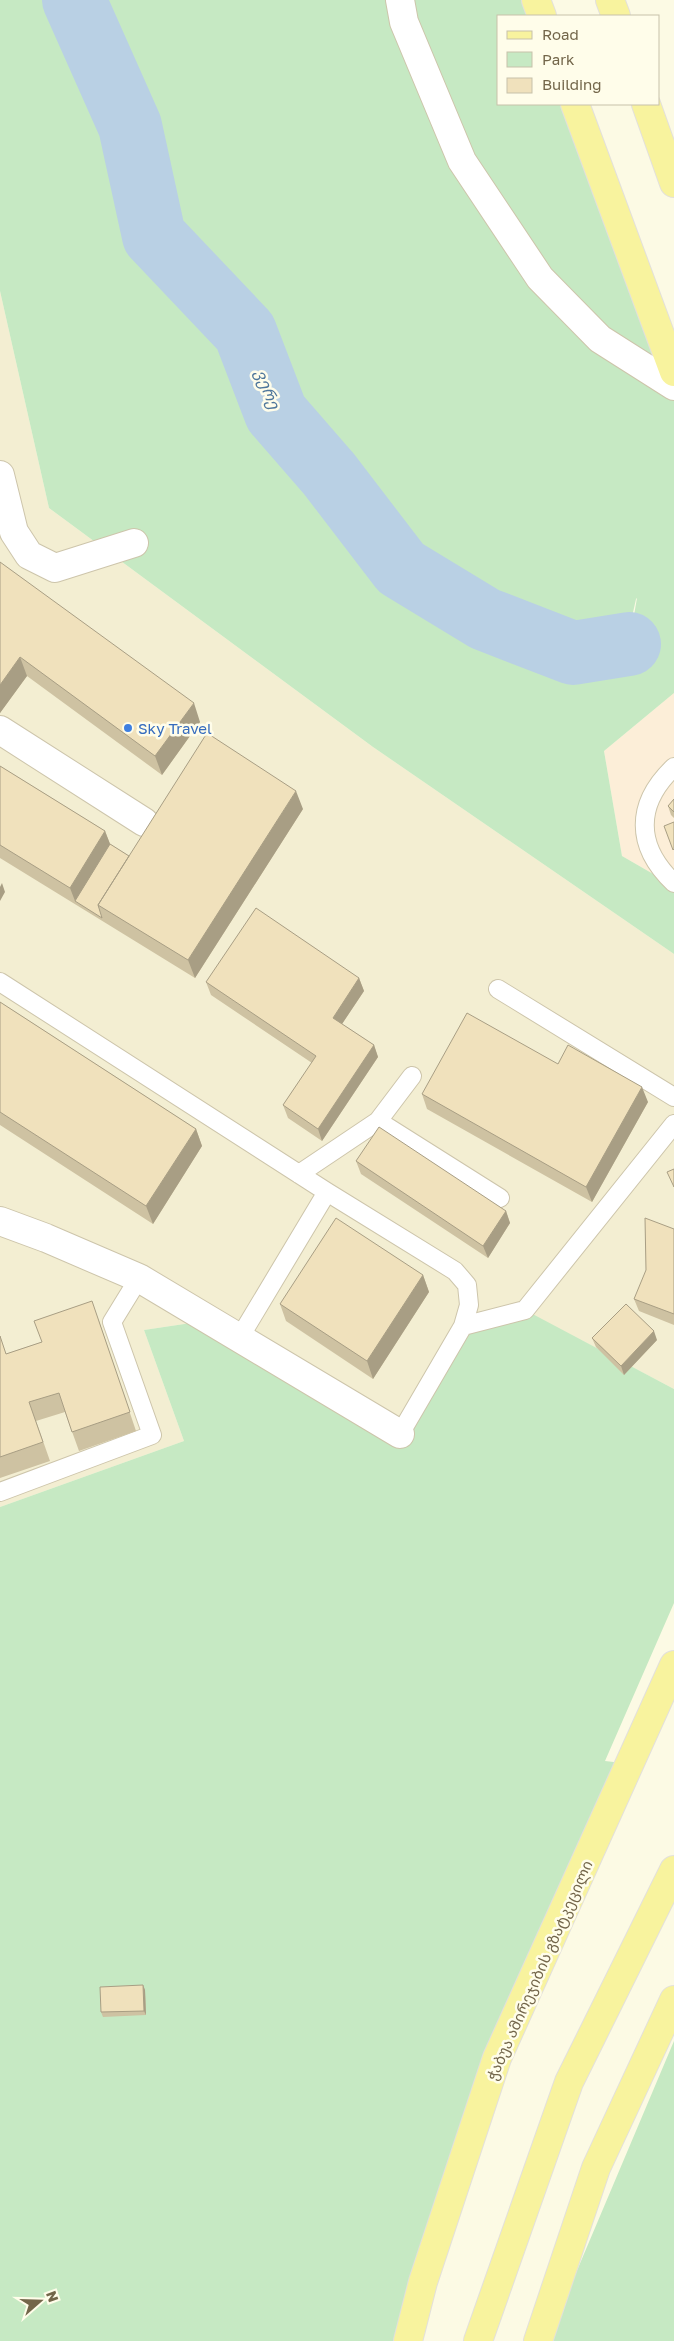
<svg xmlns="http://www.w3.org/2000/svg" width="674" height="2341" font-family="'Golos Text','Noto Sans Georgian',sans-serif">
	<style>
		.residential { fill: #f3eed2 }
		.commercial { fill: #fceed8 }
		.green { fill: #c6e9c3; fill-rule: evenodd }
		.lines { fill: none; stroke-linecap: round; stroke-linejoin: round }
		.river { stroke: #b9d0e4; stroke-width: 64 }
		.service-casing { stroke: #cdc5ab; stroke-width: 20 }
		.minor-casing { stroke: #cdc5ab; stroke-width: 30 }
		.primary-casing { stroke: #e3e0db; stroke-width: 30 }
		.service { stroke: #fff; stroke-width: 18 }
		.minor { stroke: #fff; stroke-width: 28 }
		.primary { stroke: #f8f39e; stroke-width: 28 }
		.wall { fill: #cec2a2 }
		.shaded-wall { fill: #a89e84 }
		.building { fill: #f0e1bc; stroke: #a89e84 }
		.shop-dot { fill: #3f7fe0; stroke: #fffdea; stroke-width: 2 }
		.labels { text-anchor: middle; dominant-baseline: central; stroke-width: 5; stroke-linejoin: round; paint-order: stroke }
		.shop-label { font-size: 15px; fill: #366cbe; stroke: #fffdea; text-anchor: start }
		.street-label { font-size: 15px; fill: #73664a; stroke: #fffdea }
		.water-label { font-size: 16px; font-style: italic; fill: #4e769b; stroke: #fffdea }
	</style>
	<rect width="100%" height="100%" fill="#fcfae4"/>
	<path class="residential" d="M 0,291 L 49,508 L 373,747 L 674,954 L 674,1389 L 581,1340 L 400,1434 L 211,1320 L 144,1330 L 184,1441 L 0,1507 Z"/>
	<path class="commercial" d="M 674,693 L 674,886 L 622,856 L 604,751 Z"/>
	<path class="green" d="M 0,0 L 536,0 L 542,16 L 498,16 L 498,104 L 575,104 L 674,372 L 674,693 L 604,751 L 622,856 L 674,886 L 674,954 L 373,747 L 49,508 L 0,291 ZM 637,598 L 629,644 L 620,671 L 636,599 Z
		M 525,1310 L 674,1389 L 674,1603 L 605,1761 L 631,1764 L 497,2058 L 408,2341 L 0,2341 L 0,1507 L 184,1441 L 144,1330 L 211,1320 L 400,1434 L 463,1326 Z
		M 674,2041 L 674,2341 L 549,2341 L 551,2332 Z"/>
	<g class="lines">
		<path class="river" d="M 74,0 L 130,126 L 154,236 L 245,332 L 276,413 L 329,474 L 401,568 L 485,619 L 573,653 L 629,644"/>
		<g class="service-casing">
			<path id="service" d="M 674,767 C 635,804 635,846 674,883
				M 0,982 L 327,1192 L 455,1271 L 467,1285 L 469,1305 L 463,1326 L 400,1434
				M 498,989 L 674,1097
				M 378,1121 L 412,1076
				M 299,1174 L 378,1121 L 500,1198
				M 463,1326 L 525,1310 L 674,1124
				M 240,1337 L 327,1192
				M 0,1492 L 152,1435 L 112,1322 L 139,1278"/>
		</g>
		<g class="minor-casing">
			<path id="minor" d="M 400,0 L 404,22 L 462,161 L 540,278 L 600,339 L 674,386
				M 0,475 L 14,532 L 29,555 L 55,568 L 134,543
				M 0,730 L 144,822
				M 0,1221 L 46,1238 L 139,1278 L 400,1434"/>
		</g>
		<g class="primary-casing">
			<path id="primary" d="M 536,0 L 542,16
				M 610,0 L 616,16
				M 575,104 L 674,372
				M 646,104 L 674,183
				M 408,2341 L 423,2282 L 497,2058 L 674,1665
				M 478,2341 L 569,2082 L 674,1870
				M 538,2341 L 596,2168 L 674,2000"/>
		</g>
		<use href="#service" class="service"/>
		<use href="#minor" class="minor"/>
		<use href="#primary" class="primary"/>
	</g>
	<path class="wall" d="M 0,562 L 200,722 L 162,775 L 27,676 L 0,713 Z
		M 0,766 L 105,831 L 110,844 L 129,856 L 303,809 L 195,978 L 0,858 Z
		M 674,799 L 674,818 L 671,815 L 668,806 Z
		M 359,978 L 364,991 L 342,1024 L 374,1045 L 378,1057 L 322,1141 L 288,1118 L 283,1105 L 312,1063 L 211,995 L 206,982 Z
		M 0,1002 L 196,1129 L 202,1146 L 153,1224 L 0,1125 Z
		M 558,1064 L 648,1102 L 592,1202 L 427,1109 L 422,1094 Z
		M 356,1161 L 506,1211 L 510,1223 L 488,1258 L 361,1174 Z
		M 674,1229 L 674,1325 L 639,1311 L 634,1299 Z
		M 423,1275 L 429,1292 L 373,1379 L 286,1321 L 280,1304 Z
		M 99,1321 L 136,1431 L 79,1451 L 65,1412 L 36,1421 L 50,1461 L 0,1478 L 0,1336 L 6,1354 L 42,1342 Z
		M 592,1338 L 657,1340 L 624,1375 L 596,1347 Z
		M 143,1985 L 145,1990 L 146,2015 L 103,2017 L 101,2012 Z"/>
	<path class="shaded-wall" d="M 20,657 L 27,676 L 0,713 L 0,685 Z
		M 194,703 L 200,722 L 162,775 L 155,756 Z
		M 296,791 L 303,809 L 195,978 L 188,960 Z
		M 105,831 L 112,849 L 75,901 L 70,888 Z
		M 2,883 L 5,892 L 0,901 L 0,887 Z
		M 359,978 L 364,991 L 338,1030 L 333,1018 Z
		M 374,1045 L 378,1057 L 322,1141 L 318,1129 Z
		M 642,1087 L 648,1102 L 592,1202 L 586,1187 Z
		M 196,1129 L 202,1146 L 153,1224 L 146,1206 Z
		M 506,1211 L 510,1223 L 488,1258 L 483,1246 Z
		M 423,1275 L 429,1292 L 373,1379 L 367,1361 Z
		M 654,1331 L 657,1340 L 624,1375 L 621,1366 Z
		M 143,1985 L 145,1990 L 146,2015 L 144,2011 Z"/>
	<path class="building" d="M 0,562 L 194,703 L 155,756 L 20,657 L 0,685 Z
		M 207,733 L 296,791 L 188,960 L 98,905 Z
		M 0,766 L 105,831 L 70,888 L 0,845 Z
		M 674,799 L 674,812 L 668,806 Z
		M 674,822 L 674,849 L 673,850 L 664,826 Z
		M 110,844 L 129,856 L 98,905 L 102,918 L 75,901 Z
		M 256,908 L 359,978 L 333,1018 L 374,1045 L 318,1129 L 283,1105 L 316,1056 L 206,982 Z
		M 0,1002 L 196,1129 L 146,1206 L 0,1112 Z
		M 467,1013 L 558,1064 L 568,1045 L 642,1087 L 586,1187 L 422,1094 Z
		M 379,1127 L 506,1211 L 483,1246 L 356,1161 Z
		M 674,1169 L 674,1187 L 667,1172 Z
		M 336,1218 L 423,1275 L 367,1361 L 280,1304 Z
		M 645,1218 L 674,1229 L 674,1314 L 634,1299 L 646,1270 Z
		M 92,1301 L 130,1412 L 72,1432 L 59,1393 L 29,1402 L 43,1442 L 0,1457 L 0,1336 L 6,1354 L 42,1342 L 34,1321 Z
		M 626,1304 L 654,1331 L 621,1366 L 592,1338 Z
		M 143,1985 L 144,2011 L 101,2012 L 100,1987 Z"/>
	<circle class="shop-dot" cx="128" cy="728" r="5"/>
	<g class="labels">
		<g class="shop-label">
			<text x="138" y="728">Sky Travel</text>
		</g>
		<g class="street-label">
			<text transform="translate(539 1970) rotate(-66)">ჭაბუა ამირეჯიბის გზატკეცილი</text>
		</g>
		<g class="water-label">
			<text transform="translate(268 389) rotate(68)">ვერე</text>
		</g>
	</g>
	<rect x="497" y="15" width="162" height="90" fill="#fffdea" stroke="#c7c1aa"/>
	<rect x="507" y="31" width="25" height="8" fill="#f8f39e" stroke="#c7c1aa"/>
	<text x="542" y="40" font-size="15" fill="#73664a">Road</text>
	<rect x="507" y="52" width="25" height="15" fill="#c6e9c3" stroke="#c7c1aa"/>
	<text x="542" y="65" font-size="15" fill="#73664a">Park</text>
	<rect x="507" y="78" width="25" height="15" fill="#f0e1bc" stroke="#c7c1aa"/>
	<text x="542" y="90" font-size="15" fill="#73664a">Building</text>
	<g transform="translate(40 2301) rotate(70)" stroke="#fffdea" stroke-width="4" paint-order="stroke">
	<path d="M0-4L9 19L0 12L-9 19Z" fill="#73664a"/>
	<text y="-8" font-size="14" font-weight="bold" text-anchor="middle" fill="#73664a">N</text>
	</g>
</svg>
